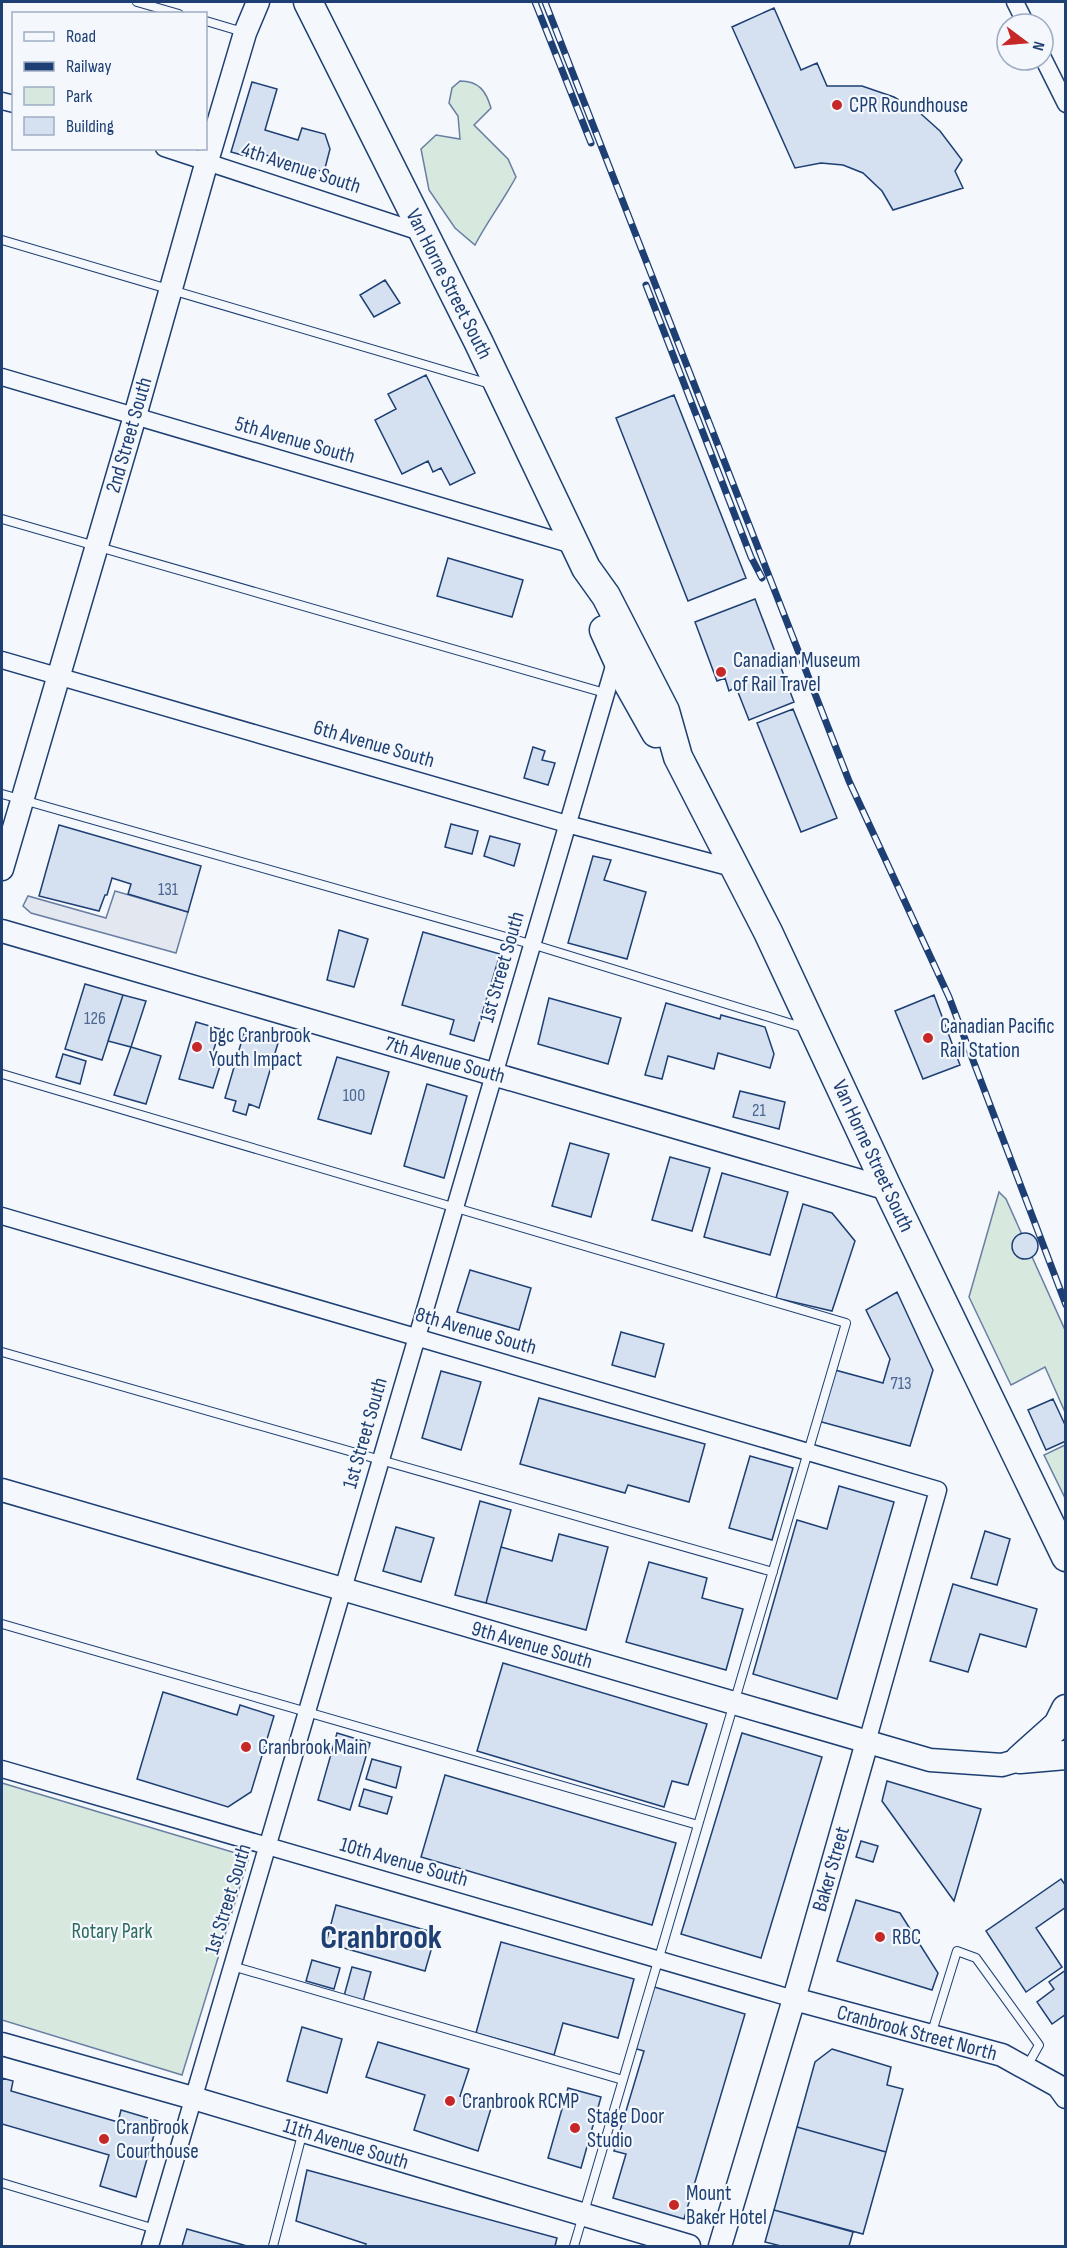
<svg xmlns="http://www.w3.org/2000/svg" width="1067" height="2248" font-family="'Sofia Sans Condensed',sans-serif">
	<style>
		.green { fill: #d7e8df; stroke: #687fa3; stroke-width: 1.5 }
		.parking { fill: #e3e8f0; stroke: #687fa3; stroke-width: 1.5 }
		.building { fill: #d5e0f0; stroke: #1d3f73; stroke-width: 1.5 }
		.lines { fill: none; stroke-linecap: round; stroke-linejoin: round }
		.lane-casing { stroke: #1d3f73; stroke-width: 10 }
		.street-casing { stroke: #1d3f73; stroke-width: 19 }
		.secondary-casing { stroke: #1d3f73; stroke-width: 25 }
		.highway-casing { stroke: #1d3f73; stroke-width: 31 }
		.lane { stroke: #f4f7fb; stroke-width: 8 }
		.street { stroke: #f4f7fb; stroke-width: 16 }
		.secondary { stroke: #f4f7fb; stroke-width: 22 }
		.highway { stroke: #f4f7fb; stroke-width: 28 }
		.rail-casing { stroke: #1d3f73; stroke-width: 7 }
		.rail { stroke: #f4f7fb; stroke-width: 4.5; stroke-dasharray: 14; stroke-linecap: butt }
		.poi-dot { fill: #c62828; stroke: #f4f7fb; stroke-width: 2 }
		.labels { text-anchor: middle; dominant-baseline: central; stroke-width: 4.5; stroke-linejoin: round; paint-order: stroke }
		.number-label { font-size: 18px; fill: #4b6792 }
		.poi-label { font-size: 21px; fill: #1d3f73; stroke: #f4f7fb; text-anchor: start }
		.street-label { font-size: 21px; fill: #1d3f73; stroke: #f4f7fb }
		.park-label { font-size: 21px; fill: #2c6c60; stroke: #f4f7fb }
		.town-label { font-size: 33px; font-weight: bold; fill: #1d3f73; stroke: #f4f7fb }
	</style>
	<rect width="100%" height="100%" fill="#f4f7fb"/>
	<path class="green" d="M 460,81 C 479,81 486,91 491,108 L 474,125 L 508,159 L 516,177 C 503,201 487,222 475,245 L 455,228 L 429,190 L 421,149 L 436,135 L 460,139 L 458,116 L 449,103 L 452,88 Z
		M 999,1192 L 1006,1199 L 1065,1330 L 1065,1412 L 1045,1367 L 1011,1385 L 969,1297 Z
		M 1065,1445 L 1065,1498 L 1044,1455 Z
		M 2,1783 L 249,1857 L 182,2075 L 2,2020 Z"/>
	<path class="parking" d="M 115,891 L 188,912 L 176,953 L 31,913 L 23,906 L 28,896 L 106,918 Z"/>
	<path class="building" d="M 774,8 L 801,70 L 817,63 L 827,86 L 862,86 L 894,97 L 920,113 L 940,131 L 962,160 L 955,171 L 963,188 L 893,210 L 882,191 L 863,173 L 843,165 L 821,163 L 795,168 L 732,27 Z
		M 252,82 L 277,89 L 265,130 L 298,140 L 302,128 L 325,134 L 330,149 L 324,172 L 262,154 L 260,160 L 231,152 Z
		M 385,280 L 400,303 L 374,317 L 360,295 Z
		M 426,375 L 475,473 L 450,485 L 441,468 L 433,472 L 428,461 L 402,474 L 375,420 L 396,409 L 388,394 Z
		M 674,395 L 746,578 L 688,601 L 616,418 Z
		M 448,558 L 523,580 L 512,617 L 437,596 Z
		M 755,599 L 794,702 L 749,720 L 736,687 L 729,691 L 725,678 L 717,681 L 695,622 Z
		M 793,709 L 837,818 L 801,832 L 757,723 Z
		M 533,747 L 545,751 L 542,760 L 555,763 L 548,785 L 524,778 Z
		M 451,824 L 478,831 L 472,854 L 445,847 Z
		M 59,825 L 201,866 L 188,912 L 128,894 L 131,884 L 112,878 L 107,895 L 105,895 L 99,911 L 39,896 Z
		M 490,836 L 520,844 L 514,866 L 484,856 Z
		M 593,856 L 611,860 L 604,880 L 646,892 L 627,959 L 568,943 Z
		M 339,930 L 368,939 L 354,987 L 327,980 Z
		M 423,932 L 500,954 L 474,1041 L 450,1034 L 454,1020 L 402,1005 Z
		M 85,984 L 123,995 L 102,1060 L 65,1049 Z
		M 123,995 L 146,1001 L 131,1047 L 108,1041 Z
		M 934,995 L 960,1065 L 923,1079 L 895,1011 Z
		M 549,998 L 621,1018 L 608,1064 L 538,1044 Z
		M 666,1003 L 720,1019 L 721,1015 L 765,1027 L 774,1054 L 770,1068 L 718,1053 L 714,1069 L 668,1056 L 662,1079 L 645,1075 Z
		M 196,1022 L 220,1029 L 211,1059 L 221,1063 L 213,1088 L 179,1079 Z
		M 244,1033 L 278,1043 L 259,1108 L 249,1104 L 246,1115 L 233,1111 L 236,1101 L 225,1098 Z
		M 131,1047 L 161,1056 L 146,1104 L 114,1095 Z
		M 63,1054 L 86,1061 L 80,1084 L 56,1077 Z
		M 337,1057 L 389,1072 L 371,1134 L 318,1119 Z
		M 427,1084 L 467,1096 L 444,1178 L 404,1166 Z
		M 740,1091 L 785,1102 L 779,1129 L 733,1117 Z
		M 570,1143 L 609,1154 L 591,1217 L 552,1206 Z
		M 670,1157 L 710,1168 L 692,1231 L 652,1220 Z
		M 722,1173 L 788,1192 L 770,1255 L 704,1237 Z
		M 803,1204 L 832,1213 L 855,1241 L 832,1311 L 776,1298 Z
		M1012 1246a13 13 0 1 1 26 0a13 13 0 1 1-26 0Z
		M 470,1270 L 531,1288 L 519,1330 L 457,1312 Z
		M 897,1292 L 933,1370 L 910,1446 L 818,1421 L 835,1370 L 883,1383 L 890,1359 L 866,1310 Z
		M 621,1332 L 664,1344 L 655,1377 L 612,1365 Z
		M 441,1371 L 481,1382 L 461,1450 L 422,1438 Z
		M 539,1398 L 705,1444 L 689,1502 L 628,1485 L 625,1493 L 520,1464 Z
		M 1053,1399 L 1066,1427 L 1066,1441 L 1046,1450 L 1028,1410 Z
		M 750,1456 L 793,1468 L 772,1540 L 729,1528 Z
		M 839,1486 L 894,1502 L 837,1699 L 753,1674 L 797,1520 L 827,1529 Z
		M 480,1501 L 511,1510 L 486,1603 L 455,1595 Z
		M 396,1527 L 434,1538 L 421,1582 L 383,1571 Z
		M 985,1531 L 1010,1539 L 997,1585 L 971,1578 Z
		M 559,1534 L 608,1547 L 586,1630 L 486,1603 L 501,1547 L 552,1561 Z
		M 649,1562 L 707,1578 L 702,1598 L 743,1609 L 726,1670 L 626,1642 Z
		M 953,1584 L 1037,1609 L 1026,1647 L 980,1634 L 968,1672 L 930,1661 Z
		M 503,1663 L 707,1724 L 688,1785 L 672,1781 L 664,1807 L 477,1751 Z
		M 163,1692 L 237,1715 L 240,1705 L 274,1716 L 251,1792 L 228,1807 L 137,1779 Z
		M 337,1733 L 370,1743 L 350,1810 L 318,1800 Z
		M 742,1733 L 822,1757 L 761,1958 L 681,1934 Z
		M 372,1759 L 401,1767 L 396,1788 L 366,1779 Z
		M 445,1775 L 676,1843 L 652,1925 L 421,1857 Z
		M 887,1781 L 981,1809 L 954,1901 L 882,1801 Z
		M 364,1789 L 392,1797 L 387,1814 L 359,1806 Z
		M 861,1841 L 878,1846 L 873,1862 L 856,1857 Z
		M 1061,1879 L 1066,1886 L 1066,1907 L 1036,1928 L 1062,1967 L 1026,1992 L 986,1931 Z
		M 856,1900 L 900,1913 L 938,1973 L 932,1990 L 837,1961 Z
		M 336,1905 L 436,1933 L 425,1971 L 326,1943 Z
		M 501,1942 L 634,1979 L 618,2038 L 563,2023 L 554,2055 L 476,2033 Z
		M 312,1960 L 340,1968 L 334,1989 L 306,1981 Z
		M 352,1967 L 371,1972 L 363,2002 L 344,1996 Z
		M 1066,1970 L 1066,2014 L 1052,2024 L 1037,2002 L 1054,1989 L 1049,1982 Z
		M 651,1986 L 745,2014 L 684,2219 L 613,2198 L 626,2154 L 614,2151 L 644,2051 L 633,2048 Z
		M 302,2027 L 342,2039 L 327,2093 L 287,2081 Z
		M 378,2042 L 469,2069 L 460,2096 L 492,2105 L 478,2151 L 414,2130 L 425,2095 L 366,2077 Z
		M 832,2049 L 891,2067 L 887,2085 L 903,2089 L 886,2152 L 797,2127 L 815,2062 Z
		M 2,2078 L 13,2081 L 11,2091 L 118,2122 L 121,2110 L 158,2121 L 136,2197 L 100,2186 L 109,2155 L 2,2124 Z
		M 568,2088 L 601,2097 L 581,2168 L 548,2158 Z
		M 797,2127 L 886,2152 L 863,2234 L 774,2210 Z
		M 307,2170 L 557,2238 L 555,2246 L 365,2246 L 366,2244 L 296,2221 Z
		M 774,2210 L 853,2232 L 849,2246 L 781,2246 L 765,2242 Z
		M 187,2229 L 247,2246 L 182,2246 Z"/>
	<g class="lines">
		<g class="lane-casing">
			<path id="lane" d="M 137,2 L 179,14
				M 206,21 L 243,32
				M 2,240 L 490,384
				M 2,519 L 605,693
				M 2,794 L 541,947 L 805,1028
				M 2,1074 L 846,1323 L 574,2246
				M 2,1352 L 773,1572
				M 2,1624 L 698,1825
				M 232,1966 L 623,2080
				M 931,2035 L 957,1951 L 976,1958 L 1039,2045 L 1026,2068
				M 2,2183 L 155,2229
				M 273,2246 L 303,2131"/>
		</g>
		<g class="street-casing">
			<path id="street" d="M 1015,2 L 1026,24
				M 1043,58 L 1066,104
				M 2,101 L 14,104
				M 164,148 L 423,233
				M 2,377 L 576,546
				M 2,660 L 567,824 L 736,869
				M 2,1216 L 938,1490 L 867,1742
				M 2,1769 L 794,1999
				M 150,2246 L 617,656"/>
		</g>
		<g class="secondary-casing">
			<path id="secondary" d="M 2,869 L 135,416 L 207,161 L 245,33 L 258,2
				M 2,931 L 888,1189
				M 2,1490 L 930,1760 L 1002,1765 L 1036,1755
				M 794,1999 L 1002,2055 L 1058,2086 L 1066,2097
				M 2,2044 L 193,2098 L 689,2246
				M 720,2246 L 794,1999 L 867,1742"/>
		</g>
		<g class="highway-casing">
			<path id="highway" d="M 308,2 L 478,341 L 586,568 L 606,596 L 665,711 L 678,757 L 768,932 L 887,1187 L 1066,1557
				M 604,630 L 629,685 L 656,733
				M 1020,1759 L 1058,1725 L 1066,1709
				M 1020,1759 L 1066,1755"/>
		</g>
		<use href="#lane" class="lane"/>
		<use href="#street" class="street"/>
		<use href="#secondary" class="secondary"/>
		<use href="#highway" class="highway"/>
		<g class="rail-casing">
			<path id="rail" d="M 535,2 L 591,143
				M 545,2 L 849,781 L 949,997 L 1066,1305
				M 646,285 L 751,557 L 762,578"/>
		</g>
		<use href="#rail" class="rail"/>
	</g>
	<g class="poi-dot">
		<circle cx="837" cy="105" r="6"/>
		<circle cx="721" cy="672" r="6"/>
		<circle cx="928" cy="1038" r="6"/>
		<circle cx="197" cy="1047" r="6"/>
		<circle cx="246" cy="1747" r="6"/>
		<circle cx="880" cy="1937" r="6"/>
		<circle cx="450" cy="2101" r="6"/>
		<circle cx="575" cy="2128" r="6"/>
		<circle cx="104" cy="2139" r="6"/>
		<circle cx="674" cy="2205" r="6"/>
	</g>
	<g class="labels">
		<g class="number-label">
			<text x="168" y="889">131</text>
			<text x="95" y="1018">126</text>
			<text x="354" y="1095">100</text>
			<text x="759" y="1110">21</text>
			<text x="901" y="1383">713</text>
		</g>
		<g class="poi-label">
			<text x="849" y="105">CPR Roundhouse</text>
			<text x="733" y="660">Canadian Museum<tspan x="733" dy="24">of Rail Travel</tspan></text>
			<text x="940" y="1026">Canadian Pacific<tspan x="940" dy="24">Rail Station</tspan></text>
			<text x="209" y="1035">bgc Cranbrook<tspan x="209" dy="24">Youth Impact</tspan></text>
			<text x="258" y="1747">Cranbrook Main</text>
			<text x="892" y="1937">RBC</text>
			<text x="462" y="2101">Cranbrook RCMP</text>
			<text x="587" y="2116">Stage Door<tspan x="587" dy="24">Studio</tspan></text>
			<text x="116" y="2127">Cranbrook<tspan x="116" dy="24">Courthouse</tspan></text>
			<text x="686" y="2193">Mount<tspan x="686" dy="24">Baker Hotel</tspan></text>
		</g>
		<g class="street-label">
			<text transform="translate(301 168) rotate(18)">4th Avenue South</text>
			<text transform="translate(449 284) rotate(63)">Van Horne Street South</text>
			<text transform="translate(129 435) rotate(-74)">2nd Street South</text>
			<text transform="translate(295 440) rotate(16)">5th Avenue South</text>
			<text transform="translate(374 744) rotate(16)">6th Avenue South</text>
			<text transform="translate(502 967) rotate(-74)">1st Street South</text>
			<text transform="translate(445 1060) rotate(16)">7th Avenue South</text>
			<text transform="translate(873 1156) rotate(65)">Van Horne Street South</text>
			<text transform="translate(476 1331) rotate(16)">8th Avenue South</text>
			<text transform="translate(365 1433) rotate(-74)">1st Street South</text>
			<text transform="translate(532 1645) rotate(16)">9th Avenue South</text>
			<text transform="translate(404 1862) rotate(16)">10th Avenue South</text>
			<text transform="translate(831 1869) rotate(-74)">Baker Street</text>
			<text transform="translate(228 1899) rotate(-73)">1st Street South</text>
			<text transform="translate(917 2033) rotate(15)">Cranbrook Street North</text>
			<text transform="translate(346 2144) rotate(17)">11th Avenue South</text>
		</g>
		<g class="park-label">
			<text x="112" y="1931">Rotary Park</text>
		</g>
		<g class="town-label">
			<text x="381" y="1938">Cranbrook</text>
		</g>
	</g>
	<rect width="1067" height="2248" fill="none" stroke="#1d3f73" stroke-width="6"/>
	<rect x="12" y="12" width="195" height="138" fill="#f4f7fb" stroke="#9eadc5" stroke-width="1.5"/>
	<rect x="24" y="32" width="30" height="9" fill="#f4f7fb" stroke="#9eadc5" stroke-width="1.5"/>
	<text x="66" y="42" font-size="18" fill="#1d3f73">Road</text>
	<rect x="24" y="62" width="30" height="9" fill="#1d3f73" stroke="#9eadc5" stroke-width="1.5"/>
	<text x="66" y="72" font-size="18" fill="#1d3f73">Railway</text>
	<rect x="24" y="87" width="30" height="18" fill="#d7e8df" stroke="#9eadc5" stroke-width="1.5"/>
	<text x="66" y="102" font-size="18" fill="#1d3f73">Park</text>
	<rect x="24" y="117" width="30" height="18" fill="#d5e0f0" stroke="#9eadc5" stroke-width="1.5"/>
	<text x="66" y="132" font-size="18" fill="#1d3f73">Building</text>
	<g transform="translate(1025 42) rotate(106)"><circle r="28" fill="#f4f7fb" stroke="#9eadc5" stroke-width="1.5"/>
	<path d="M0-4.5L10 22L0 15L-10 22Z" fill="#c62828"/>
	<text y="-9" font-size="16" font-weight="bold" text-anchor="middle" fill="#1d3f73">N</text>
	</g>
</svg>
